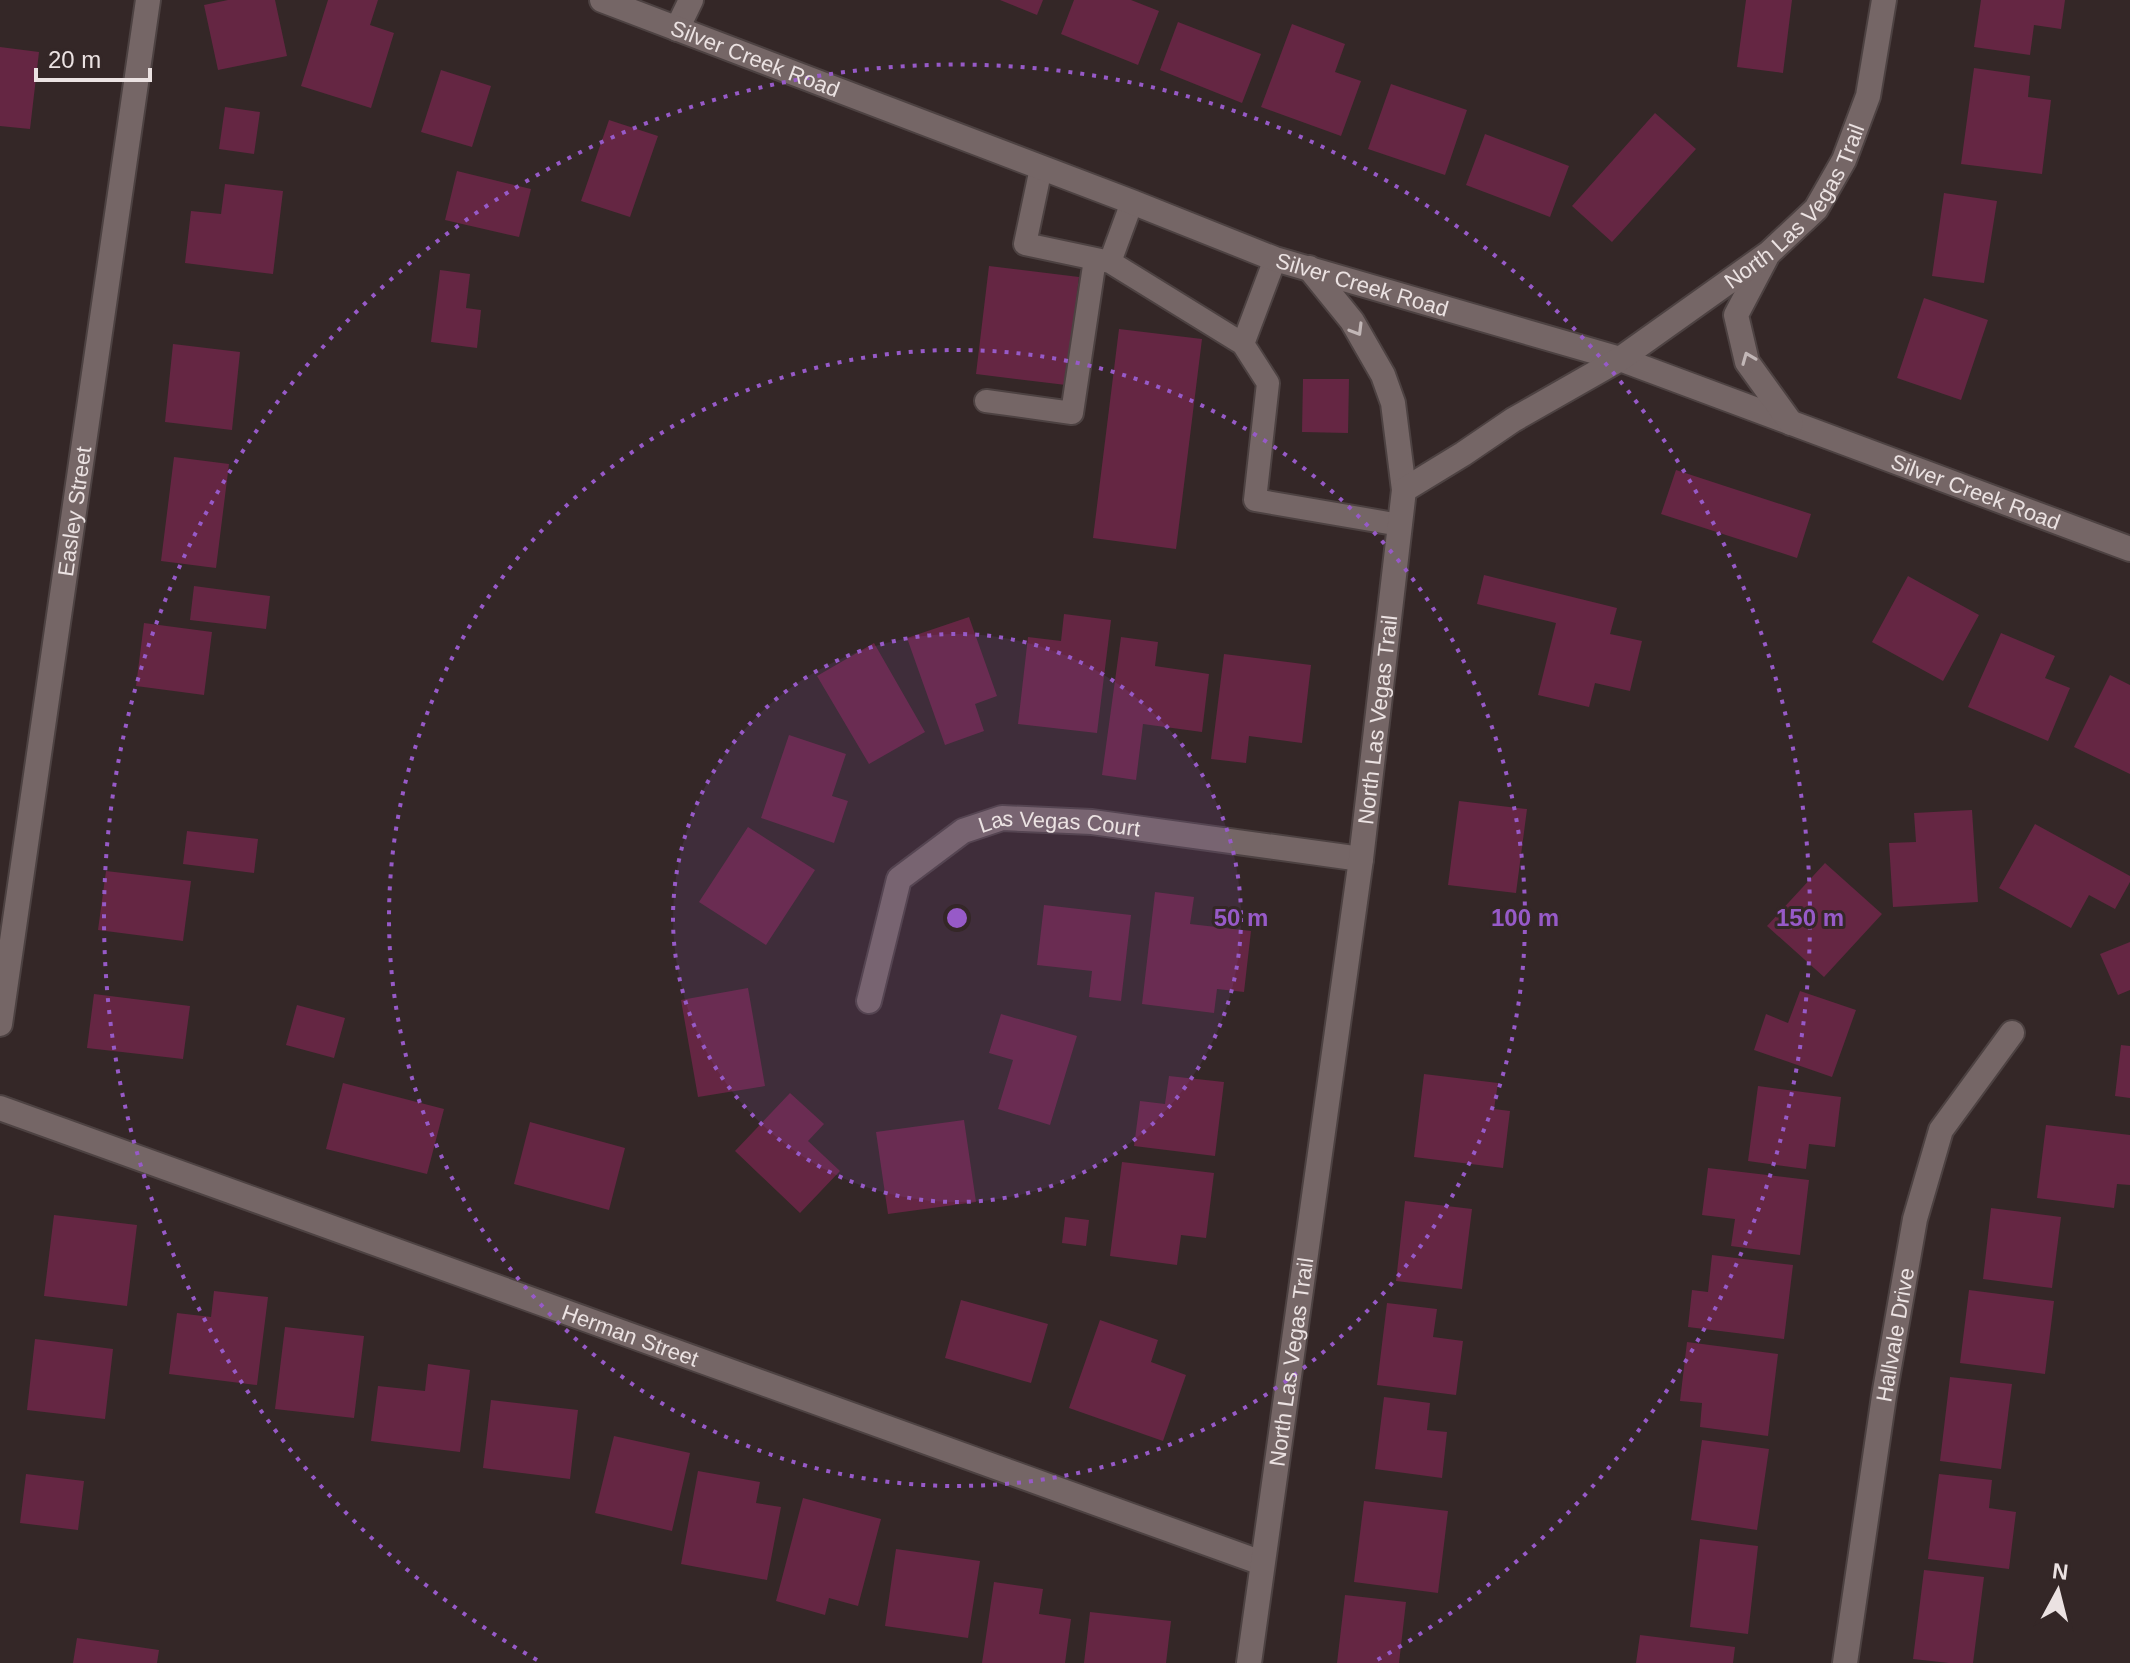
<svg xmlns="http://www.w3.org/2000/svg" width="2130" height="1663" font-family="Helvetica,sans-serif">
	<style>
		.building { fill: #652643 }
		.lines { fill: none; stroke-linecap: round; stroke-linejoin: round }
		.service-casing { stroke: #4d4242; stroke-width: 26 }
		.minor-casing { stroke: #4d4242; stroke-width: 28 }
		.tertiary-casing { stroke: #4d4242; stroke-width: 28 }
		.service { stroke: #756666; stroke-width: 22 }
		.minor { stroke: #756666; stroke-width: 24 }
		.tertiary { stroke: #756666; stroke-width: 24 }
		.oneway { stroke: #c2b7b7 }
		.ring { fill: none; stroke: #975ac8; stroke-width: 4; stroke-dasharray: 4 8 }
		.labels { text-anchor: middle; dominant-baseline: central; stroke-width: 6; stroke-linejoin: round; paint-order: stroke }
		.street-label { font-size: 22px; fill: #ebe2e2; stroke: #342727 }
		.centre { fill: #975ac8; stroke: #342727; stroke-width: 4 }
		.ring-label { font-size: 24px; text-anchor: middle; font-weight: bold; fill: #975ac8; stroke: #342727; stroke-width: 6; stroke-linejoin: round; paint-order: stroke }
	</style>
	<rect width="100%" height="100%" fill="#342727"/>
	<path class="building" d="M 228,0 L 275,0 L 287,56 L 218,70 L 204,5 Z
		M 328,0 L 378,0 L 370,25 L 394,33 L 371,108 L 301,86 Z
		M 1000,0 L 1043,0 L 1037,15 Z
		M 1074,0 L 1131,0 L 1159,11 L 1138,65 L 1061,34 Z
		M 1746,0 L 1792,0 L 1783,73 L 1737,67 Z
		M 1981,0 L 2065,0 L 2061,29 L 2034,25 L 2030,55 L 1974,47 Z
		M 1178,22 L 1261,54 L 1242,103 L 1160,70 Z
		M 1292,24 L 1345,44 L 1335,72 L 1361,81 L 1341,136 L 1261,107 Z
		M 0,47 L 39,52 L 30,129 L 0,126 Z
		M 1974,68 L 2030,76 L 2028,97 L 2051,100 L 2042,174 L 1961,164 Z
		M 441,70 L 491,86 L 472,147 L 421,132 Z
		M 1391,84 L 1467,110 L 1445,175 L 1368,149 Z
		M 225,107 L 260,112 L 254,154 L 219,149 Z
		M 1655,113 L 1696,149 L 1612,242 L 1572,206 Z
		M 609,120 L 658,136 L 630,217 L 581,201 Z
		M 1485,134 L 1569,166 L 1550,217 L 1466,185 Z
		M 457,171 L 531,189 L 519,237 L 445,220 Z
		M 225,184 L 283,191 L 273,274 L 185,263 L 191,211 L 221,214 Z
		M 1944,193 L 1997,201 L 1984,283 L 1932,276 Z
		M 989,266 L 1079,277 L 1066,385 L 976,374 Z
		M 440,270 L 470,274 L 466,308 L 481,310 L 477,348 L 431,342 Z
		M 1924,298 L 1988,320 L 1961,400 L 1897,378 Z
		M 1119,329 L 1202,339 L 1176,549 L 1093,538 Z
		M 173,344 L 240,352 L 232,430 L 165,422 Z
		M 1303,379 L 1349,379 L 1348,433 L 1302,432 Z
		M 174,457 L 229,464 L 216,568 L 161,561 Z
		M 1676,470 L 1811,514 L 1797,558 L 1661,514 Z
		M 1484,575 L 1617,608 L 1610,634 L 1642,641 L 1630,691 L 1595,683 L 1589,707 L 1538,695 L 1556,623 L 1477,604 Z
		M 1908,576 L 1979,615 L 1943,681 L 1872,642 Z
		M 194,586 L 270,596 L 266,629 L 190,620 Z
		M 1064,614 L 1111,620 L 1097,733 L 1018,724 L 1028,637 L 1061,641 Z
		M 969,617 L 997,696 L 975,704 L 984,731 L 945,745 L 907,638 Z
		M 144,623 L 212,632 L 204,695 L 136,686 Z
		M 2001,633 L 2055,656 L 2045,678 L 2070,688 L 2048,741 L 1968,707 Z
		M 1121,637 L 1158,642 L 1155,666 L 1209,674 L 1202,732 L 1143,724 L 1136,780 L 1102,775 Z
		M 874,643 L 925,732 L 869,764 L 817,676 Z
		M 1224,654 L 1311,665 L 1302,743 L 1249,736 L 1246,763 L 1211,759 Z
		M 2110,675 L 2130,685 L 2130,774 L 2074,747 Z
		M 789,735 L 846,754 L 832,796 L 848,801 L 834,843 L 761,818 Z
		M 1459,801 L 1527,809 L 1516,893 L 1448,885 Z
		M 1972,810 L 1978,902 L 1893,907 L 1889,843 L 1916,842 L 1914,813 Z
		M 2035,824 L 2130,876 L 2130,882 L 2115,909 L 2089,895 L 2071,928 L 1999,888 Z
		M 748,827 L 815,870 L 766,945 L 699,902 Z
		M 187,831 L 258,839 L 254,873 L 183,864 Z
		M 1825,863 L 1882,914 L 1824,977 L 1767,926 Z
		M 106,871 L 191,881 L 183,941 L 98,930 Z
		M 1155,892 L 1194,897 L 1190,924 L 1251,931 L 1244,992 L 1217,989 L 1214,1013 L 1142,1004 Z
		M 1044,905 L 1131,915 L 1121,1001 L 1089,997 L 1092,971 L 1037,965 Z
		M 2130,942 L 2130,990 L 2118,995 L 2100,954 Z
		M 748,988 L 765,1086 L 698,1097 L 681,1000 Z
		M 1800,991 L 1856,1010 L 1832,1077 L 1754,1050 L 1766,1014 L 1788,1023 Z
		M 94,994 L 190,1006 L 183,1059 L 87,1048 Z
		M 297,1005 L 345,1018 L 334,1058 L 286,1045 Z
		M 1001,1014 L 1077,1036 L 1050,1125 L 998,1109 L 1013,1060 L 989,1053 Z
		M 2121,1045 L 2130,1046 L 2130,1098 L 2115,1096 Z
		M 1424,1074 L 1498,1083 L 1494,1109 L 1510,1111 L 1503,1168 L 1414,1157 Z
		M 1169,1076 L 1224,1082 L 1215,1156 L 1134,1146 L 1140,1101 L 1165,1104 Z
		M 343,1083 L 444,1109 L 427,1174 L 326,1149 Z
		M 1758,1086 L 1841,1097 L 1835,1147 L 1809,1144 L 1806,1169 L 1748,1161 Z
		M 790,1093 L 824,1124 L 808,1141 L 840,1171 L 800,1213 L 735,1151 Z
		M 964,1120 L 976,1202 L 888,1214 L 876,1132 Z
		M 530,1122 L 625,1148 L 609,1210 L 514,1184 Z
		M 2046,1125 L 2130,1135 L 2130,1185 L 2117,1184 L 2114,1208 L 2037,1198 Z
		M 1122,1162 L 1214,1173 L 1206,1238 L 1181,1235 L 1177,1265 L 1110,1256 Z
		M 1708,1168 L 1809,1180 L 1800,1255 L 1731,1246 L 1735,1219 L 1702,1215 Z
		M 1405,1201 L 1472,1209 L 1462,1289 L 1396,1281 Z
		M 1991,1208 L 2061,1217 L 2052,1288 L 1983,1279 Z
		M 54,1215 L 137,1225 L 127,1306 L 44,1296 Z
		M 1065,1217 L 1089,1220 L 1086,1246 L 1062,1243 Z
		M 1712,1255 L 1793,1265 L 1784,1339 L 1688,1327 L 1692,1290 L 1708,1292 Z
		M 1969,1290 L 2054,1301 L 2045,1374 L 1960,1363 Z
		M 214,1291 L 268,1297 L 257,1385 L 169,1374 L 177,1313 L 211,1317 Z
		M 961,1300 L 1048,1324 L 1031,1383 L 945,1358 Z
		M 1387,1303 L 1437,1309 L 1433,1337 L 1463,1341 L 1456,1395 L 1377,1385 Z
		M 1100,1320 L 1158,1340 L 1151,1362 L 1186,1375 L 1163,1441 L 1069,1408 Z
		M 285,1327 L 364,1336 L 354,1418 L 275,1409 Z
		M 35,1339 L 113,1349 L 105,1419 L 27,1410 Z
		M 1687,1342 L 1778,1354 L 1768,1436 L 1700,1427 L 1702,1403 L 1680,1401 Z
		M 428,1364 L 470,1370 L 460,1452 L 371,1441 L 378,1386 L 425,1391 Z
		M 1950,1377 L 2012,1384 L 2001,1469 L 1940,1461 Z
		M 1384,1397 L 1430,1403 L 1427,1430 L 1447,1432 L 1442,1478 L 1375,1469 Z
		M 491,1400 L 578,1410 L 570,1479 L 483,1468 Z
		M 614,1436 L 690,1453 L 672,1531 L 595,1513 Z
		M 1702,1440 L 1769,1449 L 1757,1530 L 1691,1520 Z
		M 698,1471 L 760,1482 L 756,1503 L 781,1507 L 767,1580 L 681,1564 Z
		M 26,1474 L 84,1481 L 78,1530 L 20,1523 Z
		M 1939,1474 L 1992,1480 L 1989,1508 L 2016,1512 L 2009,1569 L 1928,1559 Z
		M 803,1498 L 881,1519 L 858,1606 L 829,1598 L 825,1615 L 776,1601 Z
		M 1364,1501 L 1448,1511 L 1438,1593 L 1354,1582 Z
		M 1700,1539 L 1758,1546 L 1748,1634 L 1690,1627 Z
		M 896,1549 L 980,1561 L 968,1638 L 885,1626 Z
		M 1924,1570 L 1984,1577 L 1973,1663 L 1949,1663 L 1913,1659 Z
		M 994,1582 L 1043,1589 L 1039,1614 L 1071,1619 L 1065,1663 L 982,1663 Z
		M 1345,1595 L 1406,1602 L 1399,1663 L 1337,1663 Z
		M 1090,1612 L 1171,1621 L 1166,1663 L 1084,1663 Z
		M 1640,1635 L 1735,1647 L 1733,1663 L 1636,1663 Z
		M 77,1638 L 159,1650 L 157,1663 L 73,1663 Z"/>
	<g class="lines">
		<g class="service-casing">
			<path id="service" d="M 1041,168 L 1025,244 L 1110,262 L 1132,202
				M 1110,262 L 1243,344 L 1275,259
				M 1243,344 L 1268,383 L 1255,500 L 1400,525
				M 986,401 L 1072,413 L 1095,259"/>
		</g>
		<g class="minor-casing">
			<g id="minor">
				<path d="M 677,29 L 691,0"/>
				<path id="s1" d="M 869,1001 L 899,879 L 963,831 L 1002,818 L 1092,822 L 1361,859"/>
				<path id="s2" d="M 0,1024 L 148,0"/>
				<path id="s3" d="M 0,1108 L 1262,1563"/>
				<path id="s4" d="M 1845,1663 L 1884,1396 L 1915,1219 L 1941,1130 L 2012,1033"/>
			</g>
		</g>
		<g class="tertiary-casing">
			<g id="tertiary">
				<path id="s5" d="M 602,0 L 1132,202 L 1275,259 L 1620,359 L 2130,549"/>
				<path d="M 1766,258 L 1736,315 L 1747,362 L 1791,423"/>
				<path d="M 1309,268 L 1352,321 L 1383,375 L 1393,403 L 1404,490"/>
				<path id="s6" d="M 1249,1663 L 1361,859 L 1404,490 L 1463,454 L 1513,420 L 1620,359 L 1769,253 L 1816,209 L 1844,160 L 1868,96 L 1884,0"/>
			</g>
		</g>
		<use href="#service" class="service"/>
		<use href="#minor" class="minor"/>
		<use href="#tertiary" class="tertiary"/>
	</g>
	<defs><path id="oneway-chevron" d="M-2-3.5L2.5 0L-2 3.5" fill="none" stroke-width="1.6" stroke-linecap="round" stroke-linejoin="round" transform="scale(2)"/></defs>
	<g class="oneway">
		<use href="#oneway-chevron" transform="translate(1357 330) rotate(59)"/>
		<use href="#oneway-chevron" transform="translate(1748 358) rotate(-112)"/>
	</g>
	<circle cx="957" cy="918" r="284" fill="#975ac8" fill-opacity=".12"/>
	<g class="ring">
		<circle cx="957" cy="918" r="284"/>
		<circle cx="957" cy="918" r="568"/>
		<path d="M537 1660A853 853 0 1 1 1377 1660"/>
	</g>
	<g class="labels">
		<g class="street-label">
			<text stroke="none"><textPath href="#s5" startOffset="164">Silver Creek Road</textPath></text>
			<text stroke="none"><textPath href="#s6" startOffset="1672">North Las Vegas Trail</textPath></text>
			<text stroke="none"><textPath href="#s5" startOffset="812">Silver Creek Road</textPath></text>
			<text stroke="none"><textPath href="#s5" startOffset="1460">Silver Creek Road</textPath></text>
			<text stroke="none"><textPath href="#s2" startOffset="518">Easley Street</textPath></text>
			<text stroke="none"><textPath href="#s6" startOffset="952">North Las Vegas Trail</textPath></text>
			<text stroke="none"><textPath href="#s1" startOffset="304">Las Vegas Court</textPath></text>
			<text stroke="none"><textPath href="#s4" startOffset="332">Hallvale Drive</textPath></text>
			<text stroke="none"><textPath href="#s3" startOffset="670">Herman Street</textPath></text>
			<text stroke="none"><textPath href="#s6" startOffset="304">North Las Vegas Trail</textPath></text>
		</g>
	</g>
	<circle cx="957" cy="918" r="12" class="centre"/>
	<g class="ring-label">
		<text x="1241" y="926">50 m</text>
		<text x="1525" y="926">100 m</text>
		<text x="1810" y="926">150 m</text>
	</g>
	<g transform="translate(2058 1591) rotate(7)" stroke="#342727" stroke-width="6" paint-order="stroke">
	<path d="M0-6L14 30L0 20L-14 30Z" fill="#ebe2e2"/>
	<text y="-12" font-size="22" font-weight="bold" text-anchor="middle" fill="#ebe2e2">N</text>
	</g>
	<path d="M36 68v12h114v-12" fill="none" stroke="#ebe2e2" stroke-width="4"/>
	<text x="48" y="68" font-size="24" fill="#ebe2e2" stroke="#342727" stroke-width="6" paint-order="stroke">20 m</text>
</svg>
